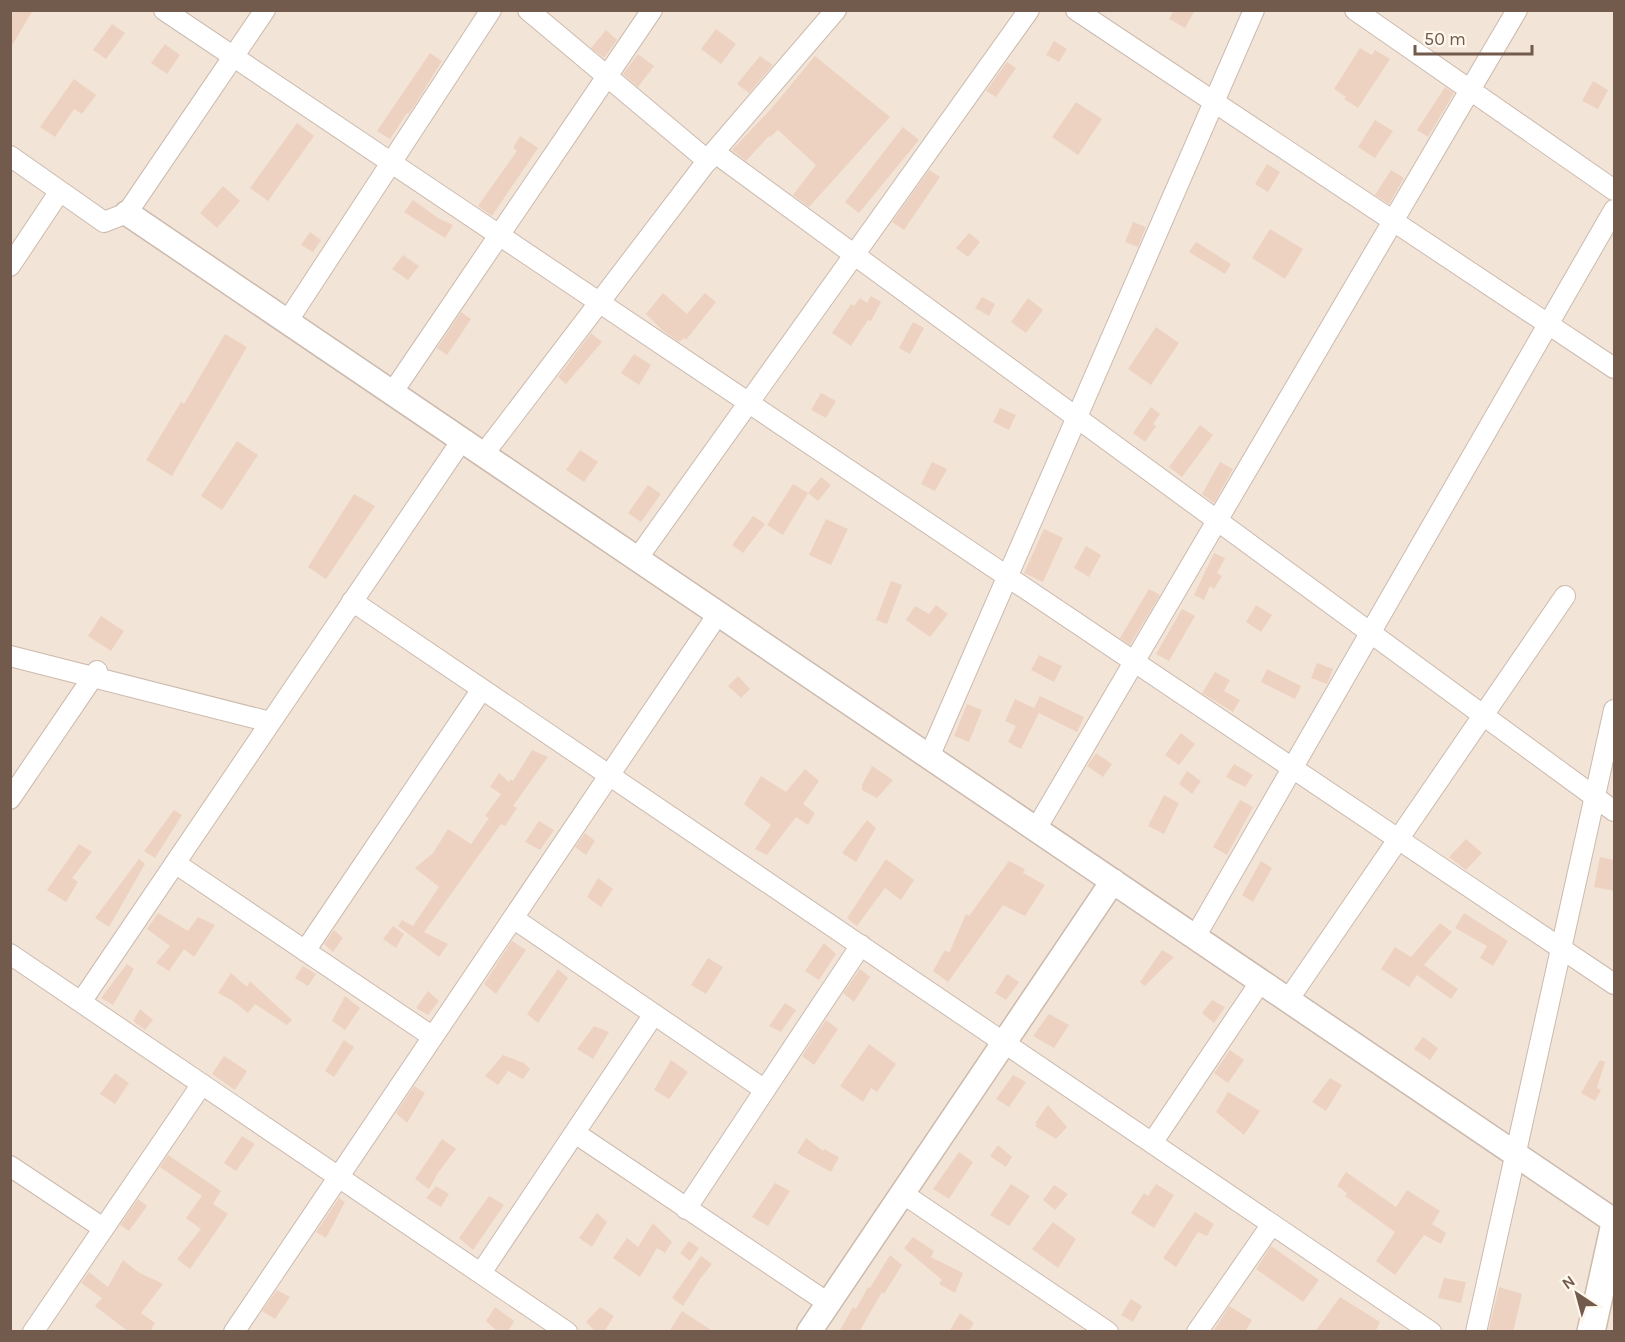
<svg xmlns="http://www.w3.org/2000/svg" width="1625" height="1342" font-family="Karla,sans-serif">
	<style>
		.residential { fill: #f2e4d6 }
		.building { fill: #eed2c1 }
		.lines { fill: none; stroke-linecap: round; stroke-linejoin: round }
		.minor-casing { stroke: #ccbaae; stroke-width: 22 }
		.tertiary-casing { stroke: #ccbaae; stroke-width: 27 }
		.secondary-casing { stroke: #cebbab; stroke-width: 30 }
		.minor { stroke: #fff; stroke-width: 20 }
		.tertiary { stroke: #fff; stroke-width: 24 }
		.secondary { stroke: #fff; stroke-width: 27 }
	</style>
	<rect width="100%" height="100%" fill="#fbf3e7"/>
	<path class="residential" d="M 11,11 L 1614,11 L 1614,1331 L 11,1331 Z"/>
	<path class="building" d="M 14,10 L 33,10 L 10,49 L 10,16 Z
		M 1174,10 L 1195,10 L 1185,28 L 1169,19 Z
		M 112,24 L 125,33 L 106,59 L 93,50 Z
		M 716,29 L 736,44 L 721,64 L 701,49 Z
		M 606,30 L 617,40 L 604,58 L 591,48 Z
		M 1054,41 L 1067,49 L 1059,62 L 1046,55 Z
		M 165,44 L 180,55 L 167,74 L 151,63 Z
		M 1360,48 L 1372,55 L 1375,50 L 1390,59 L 1358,108 L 1344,99 L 1346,97 L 1334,89 Z
		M 430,53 L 442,61 L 413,108 L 408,114 L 407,113 L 390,139 L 377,131 Z
		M 638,54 L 654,66 L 638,87 L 623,74 Z
		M 760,56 L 773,65 L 749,93 L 737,84 Z
		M 815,56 L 890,117 L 809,207 L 793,195 L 816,165 L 778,130 L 770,137 L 769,136 L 746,161 L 732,150 L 770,110 Z
		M 1007,62 L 1016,68 L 996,97 L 986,91 Z
		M 74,79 L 96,95 L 82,114 L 74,109 L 55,137 L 40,127 Z
		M 1593,81 L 1608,90 L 1598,109 L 1582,101 Z
		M 1445,87 L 1454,93 L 1428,137 L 1417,130 Z
		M 1076,102 L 1102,119 L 1078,155 L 1052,137 Z
		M 1375,120 L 1393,131 L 1375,158 L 1358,147 Z
		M 297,123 L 314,136 L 268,201 L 250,188 Z
		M 903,127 L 919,140 L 859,213 L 845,202 Z
		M 520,136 L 538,148 L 492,216 L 478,206 L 517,151 L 513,148 Z
		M 1267,164 L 1280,172 L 1268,192 L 1255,184 Z
		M 929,170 L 940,177 L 904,230 L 892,222 Z
		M 1391,170 L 1404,178 L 1389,204 L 1375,195 Z
		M 223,186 L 240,201 L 217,228 L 200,213 Z
		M 413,200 L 438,218 L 453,225 L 445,238 L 404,212 Z
		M 1133,222 L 1146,227 L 1138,247 L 1125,242 Z
		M 1270,229 L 1303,249 L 1285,279 L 1252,258 Z
		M 310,232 L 321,240 L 313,252 L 301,245 Z
		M 969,233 L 980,242 L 968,257 L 956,248 Z
		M 1196,242 L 1231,264 L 1225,274 L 1189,252 Z
		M 403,255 L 419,266 L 408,280 L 392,269 Z
		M 663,293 L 687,314 L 705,293 L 716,302 L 686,340 L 684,338 L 679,342 L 662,330 L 646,314 Z
		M 871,296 L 881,302 L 871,321 L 868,320 L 851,346 L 832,333 L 851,304 L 854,306 L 860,298 L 867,303 Z
		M 982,297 L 995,304 L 989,316 L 975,308 Z
		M 1028,298 L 1043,310 L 1026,333 L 1011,322 Z
		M 461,312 L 471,319 L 447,355 L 437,348 Z
		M 913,322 L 924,328 L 910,354 L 899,348 Z
		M 1156,327 L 1179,343 L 1151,385 L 1128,369 Z
		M 591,333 L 602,342 L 566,384 L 558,377 Z
		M 225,334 L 247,347 L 172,476 L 146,460 L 181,402 L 184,404 Z
		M 634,354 L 651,365 L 639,385 L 621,373 Z
		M 821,393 L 836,401 L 826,418 L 811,410 Z
		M 1151,407 L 1160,414 L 1153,424 L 1156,426 L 1145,442 L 1133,433 Z
		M 1000,408 L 1016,415 L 1009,430 L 993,422 Z
		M 1200,425 L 1213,435 L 1182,477 L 1169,467 Z
		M 237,441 L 258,455 L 222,510 L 201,496 Z
		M 580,450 L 598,462 L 584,482 L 566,470 Z
		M 932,462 L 947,469 L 935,491 L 921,484 Z
		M 1220,462 L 1233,469 L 1214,503 L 1202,494 Z
		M 821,477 L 831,485 L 818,501 L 808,493 Z
		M 793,484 L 808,493 L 783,535 L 767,525 Z
		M 648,485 L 661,494 L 641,522 L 628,513 Z
		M 354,494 L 375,506 L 326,579 L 308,567 Z
		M 753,516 L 765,524 L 743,553 L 732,545 Z
		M 826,519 L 848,529 L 831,565 L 809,555 Z
		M 1044,529 L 1063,538 L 1043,582 L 1024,573 Z
		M 1086,546 L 1101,555 L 1089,577 L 1074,568 Z
		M 1214,553 L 1225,558 L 1217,573 L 1222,576 L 1214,589 L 1210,586 L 1204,600 L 1194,595 Z
		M 891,581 L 902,585 L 887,624 L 876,620 Z
		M 1149,589 L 1160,595 L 1130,645 L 1120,638 Z
		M 936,605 L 948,614 L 930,637 L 906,620 L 915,606 L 929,614 Z
		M 1256,605 L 1272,615 L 1261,632 L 1246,622 Z
		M 1182,609 L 1195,616 L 1169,661 L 1156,654 Z
		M 101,616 L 124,631 L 111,651 L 88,636 Z
		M 1039,655 L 1062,666 L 1054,682 L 1031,670 Z
		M 1317,663 L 1333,669 L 1327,684 L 1311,678 Z
		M 1267,669 L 1301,686 L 1295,699 L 1261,682 Z
		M 1215,672 L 1230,680 L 1224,691 L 1240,700 L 1233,712 L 1202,693 Z
		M 738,676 L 750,689 L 741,698 L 728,686 Z
		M 1040,696 L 1084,717 L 1077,732 L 1039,713 L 1021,749 L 1008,742 L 1016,726 L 1005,721 L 1015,699 L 1034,708 Z
		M 967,704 L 982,710 L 969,742 L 954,736 Z
		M 1181,733 L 1195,744 L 1179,765 L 1165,755 Z
		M 532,750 L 548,757 L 513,806 L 517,808 L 505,826 L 501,824 L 424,932 L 448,944 L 439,957 L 398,926 L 402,920 L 413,926 L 439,887 L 415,868 L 433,853 L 448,829 L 471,844 L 489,818 L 485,816 L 501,794 L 490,787 L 499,773 L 509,782 L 511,779 L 513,781 Z
		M 1096,753 L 1112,764 L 1103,777 L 1087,766 Z
		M 1234,764 L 1253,775 L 1245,787 L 1226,777 Z
		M 872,766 L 893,780 L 877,798 L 862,790 L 862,785 Z
		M 805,769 L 819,781 L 803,804 L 815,813 L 808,825 L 796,817 L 767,855 L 755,849 L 771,825 L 744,804 L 761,776 L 786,792 Z
		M 1187,771 L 1201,781 L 1192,794 L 1179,784 Z
		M 1164,795 L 1179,803 L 1164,834 L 1148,826 Z
		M 1240,800 L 1253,807 L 1227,855 L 1213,847 Z
		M 174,810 L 182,815 L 155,858 L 144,851 Z
		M 867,820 L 876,828 L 856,862 L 842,853 Z
		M 539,821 L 554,830 L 540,850 L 525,842 Z
		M 585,833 L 595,841 L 586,855 L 575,847 Z
		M 1466,839 L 1482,853 L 1466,870 L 1449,857 Z
		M 79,844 L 92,852 L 72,878 L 78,882 L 66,902 L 47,890 Z
		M 1600,857 L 1614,860 L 1614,891 L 1594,887 Z
		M 139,859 L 145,864 L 109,927 L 95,918 Z
		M 886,859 L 914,880 L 901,900 L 885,888 L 857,926 L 847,918 Z
		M 1009,861 L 1025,869 L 1023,873 L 1045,885 L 1025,916 L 1003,905 L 948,982 L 933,971 L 945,950 L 949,953 L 966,914 L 969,916 Z
		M 1261,861 L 1272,868 L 1253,902 L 1242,895 Z
		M 598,878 L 613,889 L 601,907 L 587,897 Z
		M 158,913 L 188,931 L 198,917 L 215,925 L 194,957 L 184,949 L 169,971 L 156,963 L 170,946 L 147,929 Z
		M 1464,913 L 1508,941 L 1493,966 L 1480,958 L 1487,946 L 1455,928 Z
		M 1440,923 L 1452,932 L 1424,965 L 1458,989 L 1451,999 L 1417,975 L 1409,987 L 1381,969 L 1395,947 L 1411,957 Z
		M 393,926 L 404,934 L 396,948 L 383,939 Z
		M 334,930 L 343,938 L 333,952 L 324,944 Z
		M 512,941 L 526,950 L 496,994 L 484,984 Z
		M 824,943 L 836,954 L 819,980 L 805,971 Z
		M 1162,950 L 1174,957 L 1145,986 L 1140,982 Z
		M 708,958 L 723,967 L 706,994 L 691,985 Z
		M 127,964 L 134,969 L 113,1005 L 101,998 Z
		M 303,966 L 316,974 L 308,986 L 295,978 Z
		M 558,969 L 568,978 L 538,1023 L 527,1014 Z
		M 860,969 L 870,977 L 854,1002 L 843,993 Z
		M 231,973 L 247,987 L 250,981 L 292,1020 L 287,1025 L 255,1004 L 248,1013 L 233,1001 L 218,993 Z
		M 1007,974 L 1019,982 L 1006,1000 L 995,993 Z
		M 428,991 L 439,1001 L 428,1015 L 416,1008 Z
		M 345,996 L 360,1008 L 345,1030 L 332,1021 Z
		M 1212,1000 L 1225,1007 L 1214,1023 L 1202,1013 Z
		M 785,1003 L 796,1010 L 781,1032 L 769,1026 Z
		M 140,1009 L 153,1020 L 145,1030 L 133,1021 Z
		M 1049,1014 L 1069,1025 L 1054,1048 L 1033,1036 Z
		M 826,1020 L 838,1029 L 814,1065 L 802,1056 Z
		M 594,1026 L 609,1032 L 593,1059 L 577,1049 Z
		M 1423,1037 L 1438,1048 L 1430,1060 L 1414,1049 Z
		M 344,1040 L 354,1047 L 334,1077 L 325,1071 Z
		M 869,1044 L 896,1064 L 877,1092 L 871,1088 L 863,1102 L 840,1086 Z
		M 1230,1050 L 1244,1060 L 1228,1083 L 1214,1073 Z
		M 503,1055 L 524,1063 L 530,1069 L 523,1079 L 508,1071 L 498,1085 L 485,1076 Z
		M 224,1056 L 247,1071 L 235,1090 L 212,1074 Z
		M 671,1060 L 688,1072 L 669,1099 L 654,1090 Z
		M 1600,1060 L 1605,1062 L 1597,1088 L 1601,1090 L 1595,1101 L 1581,1093 Z
		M 115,1073 L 129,1083 L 115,1104 L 100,1094 Z
		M 1013,1075 L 1026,1082 L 1009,1107 L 996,1099 Z
		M 1330,1078 L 1342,1085 L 1326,1111 L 1312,1102 Z
		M 414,1086 L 425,1093 L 407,1123 L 396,1113 Z
		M 1228,1092 L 1260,1111 L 1244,1135 L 1216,1112 Z
		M 1048,1105 L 1067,1127 L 1056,1139 L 1035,1126 L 1037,1124 L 1035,1123 Z
		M 242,1136 L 255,1144 L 236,1171 L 224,1163 Z
		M 806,1138 L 823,1151 L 824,1149 L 839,1157 L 831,1172 L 797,1153 Z
		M 442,1139 L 456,1149 L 438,1173 L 429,1189 L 415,1179 Z
		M 998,1145 L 1012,1157 L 1006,1167 L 990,1156 Z
		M 959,1152 L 973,1162 L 949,1199 L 933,1189 Z
		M 168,1155 L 221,1191 L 213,1204 L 228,1214 L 190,1269 L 177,1259 L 201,1229 L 186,1218 L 202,1196 L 160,1167 Z
		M 1346,1172 L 1396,1207 L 1407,1190 L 1440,1211 L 1432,1224 L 1446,1233 L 1441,1244 L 1424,1235 L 1395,1275 L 1376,1261 L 1395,1232 L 1345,1196 L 1347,1193 L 1337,1186 Z
		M 775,1183 L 790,1191 L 768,1226 L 752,1217 Z
		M 1011,1184 L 1030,1196 L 1009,1226 L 990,1215 Z
		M 1156,1184 L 1174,1195 L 1154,1228 L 1131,1213 L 1144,1193 L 1148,1196 Z
		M 1054,1185 L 1068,1194 L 1055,1210 L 1043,1200 Z
		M 436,1186 L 449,1194 L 441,1207 L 426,1198 Z
		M 489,1196 L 504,1205 L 473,1250 L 459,1238 Z
		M 339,1198 L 345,1202 L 326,1238 L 316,1232 Z
		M 138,1199 L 147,1206 L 129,1231 L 120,1225 Z
		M 1195,1212 L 1214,1224 L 1207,1236 L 1198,1232 L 1176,1267 L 1163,1258 Z
		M 597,1213 L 607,1222 L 592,1247 L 579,1238 Z
		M 1053,1222 L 1076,1239 L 1058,1268 L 1032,1249 Z
		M 653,1223 L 672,1242 L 665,1253 L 657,1248 L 640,1277 L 613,1258 L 627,1238 L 638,1247 Z
		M 913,1237 L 934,1251 L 931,1257 L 963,1273 L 955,1293 L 939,1284 L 942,1280 L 904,1248 Z
		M 689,1241 L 699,1248 L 690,1261 L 680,1253 Z
		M 1271,1246 L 1319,1280 L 1303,1302 L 1256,1269 Z
		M 890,1255 L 902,1265 L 884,1294 L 882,1292 L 859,1332 L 839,1332 L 853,1307 L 856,1309 L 868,1287 L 870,1288 Z
		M 701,1256 L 712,1264 L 700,1279 L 683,1306 L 672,1298 Z
		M 123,1260 L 138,1272 L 163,1284 L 141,1313 L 155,1323 L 150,1332 L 129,1332 L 95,1306 L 102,1298 L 81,1283 L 89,1272 L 108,1287 Z
		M 1444,1278 L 1466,1282 L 1461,1303 L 1438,1298 Z
		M 1499,1287 L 1522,1294 L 1513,1332 L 1488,1332 Z
		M 277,1290 L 290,1297 L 275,1319 L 262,1311 Z
		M 1340,1297 L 1380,1322 L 1375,1332 L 1315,1332 Z
		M 1131,1299 L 1142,1306 L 1133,1322 L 1121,1315 Z
		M 1229,1306 L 1252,1320 L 1245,1332 L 1213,1332 Z
		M 495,1307 L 514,1321 L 508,1332 L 498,1332 L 486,1321 Z
		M 600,1307 L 614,1316 L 604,1332 L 596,1332 L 586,1322 Z
		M 682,1311 L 714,1332 L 669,1332 Z
		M 960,1313 L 974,1323 L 968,1332 L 949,1332 Z"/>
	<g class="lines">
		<g class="minor-casing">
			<path id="minor" d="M 164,10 L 1614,984
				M 528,10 L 708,161
				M 1076,10 L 1614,368
				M 1355,10 L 1614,190
				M 714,152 L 1614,811
				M 10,156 L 104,222 L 127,213 L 265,10
				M 10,266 L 60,191
				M 287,322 L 491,10
				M 392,393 L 652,10
				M 483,455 L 714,152 L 836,10
				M 637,559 L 1029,10
				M 352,601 L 1431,1332
				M 10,656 L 270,722
				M 929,757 L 1254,10
				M 10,799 L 97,671
				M 1036,829 L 1517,10
				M 175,863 L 433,1037
				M 513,918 L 765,1090
				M 1195,937 L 1614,210
				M 305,951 L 482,689
				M 10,954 L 567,1332
				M 1288,1000 L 1565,596
				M 81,1002 L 462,440
				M 575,1133 L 828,1303
				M 1152,1143 L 1261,981
				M 10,1166 L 103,1228
				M 902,1193 L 1108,1332
				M 686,1209 L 861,945
				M 481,1273 L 654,1014
				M 33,1332 L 202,1084
				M 234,1332 L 718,614
				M 1197,1332 L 1272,1224
				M 1476,1332 L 1614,710"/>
		</g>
		<g class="tertiary-casing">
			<path id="tertiary" d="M 127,213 L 1614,1221
				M 809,1332 L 1113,881"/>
		</g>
		<g class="secondary-casing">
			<path id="secondary" d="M 1591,1332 L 1614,1228"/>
		</g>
		<use href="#minor" class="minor"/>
		<use href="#tertiary" class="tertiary"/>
		<use href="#secondary" class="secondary"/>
	</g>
	<rect width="1625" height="1342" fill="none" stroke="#725a4d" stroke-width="24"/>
	<g transform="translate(1577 1294) rotate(324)" stroke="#fef7ed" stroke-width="4.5" paint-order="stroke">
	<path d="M0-4.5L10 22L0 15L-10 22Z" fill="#725a4d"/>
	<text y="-9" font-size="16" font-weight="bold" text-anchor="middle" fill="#725a4d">N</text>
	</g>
	<path d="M1415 45v9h117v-9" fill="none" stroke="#725a4d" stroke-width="3"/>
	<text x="1424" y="45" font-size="18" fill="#725a4d" stroke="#fef7ed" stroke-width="4.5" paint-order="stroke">50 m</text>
</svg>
